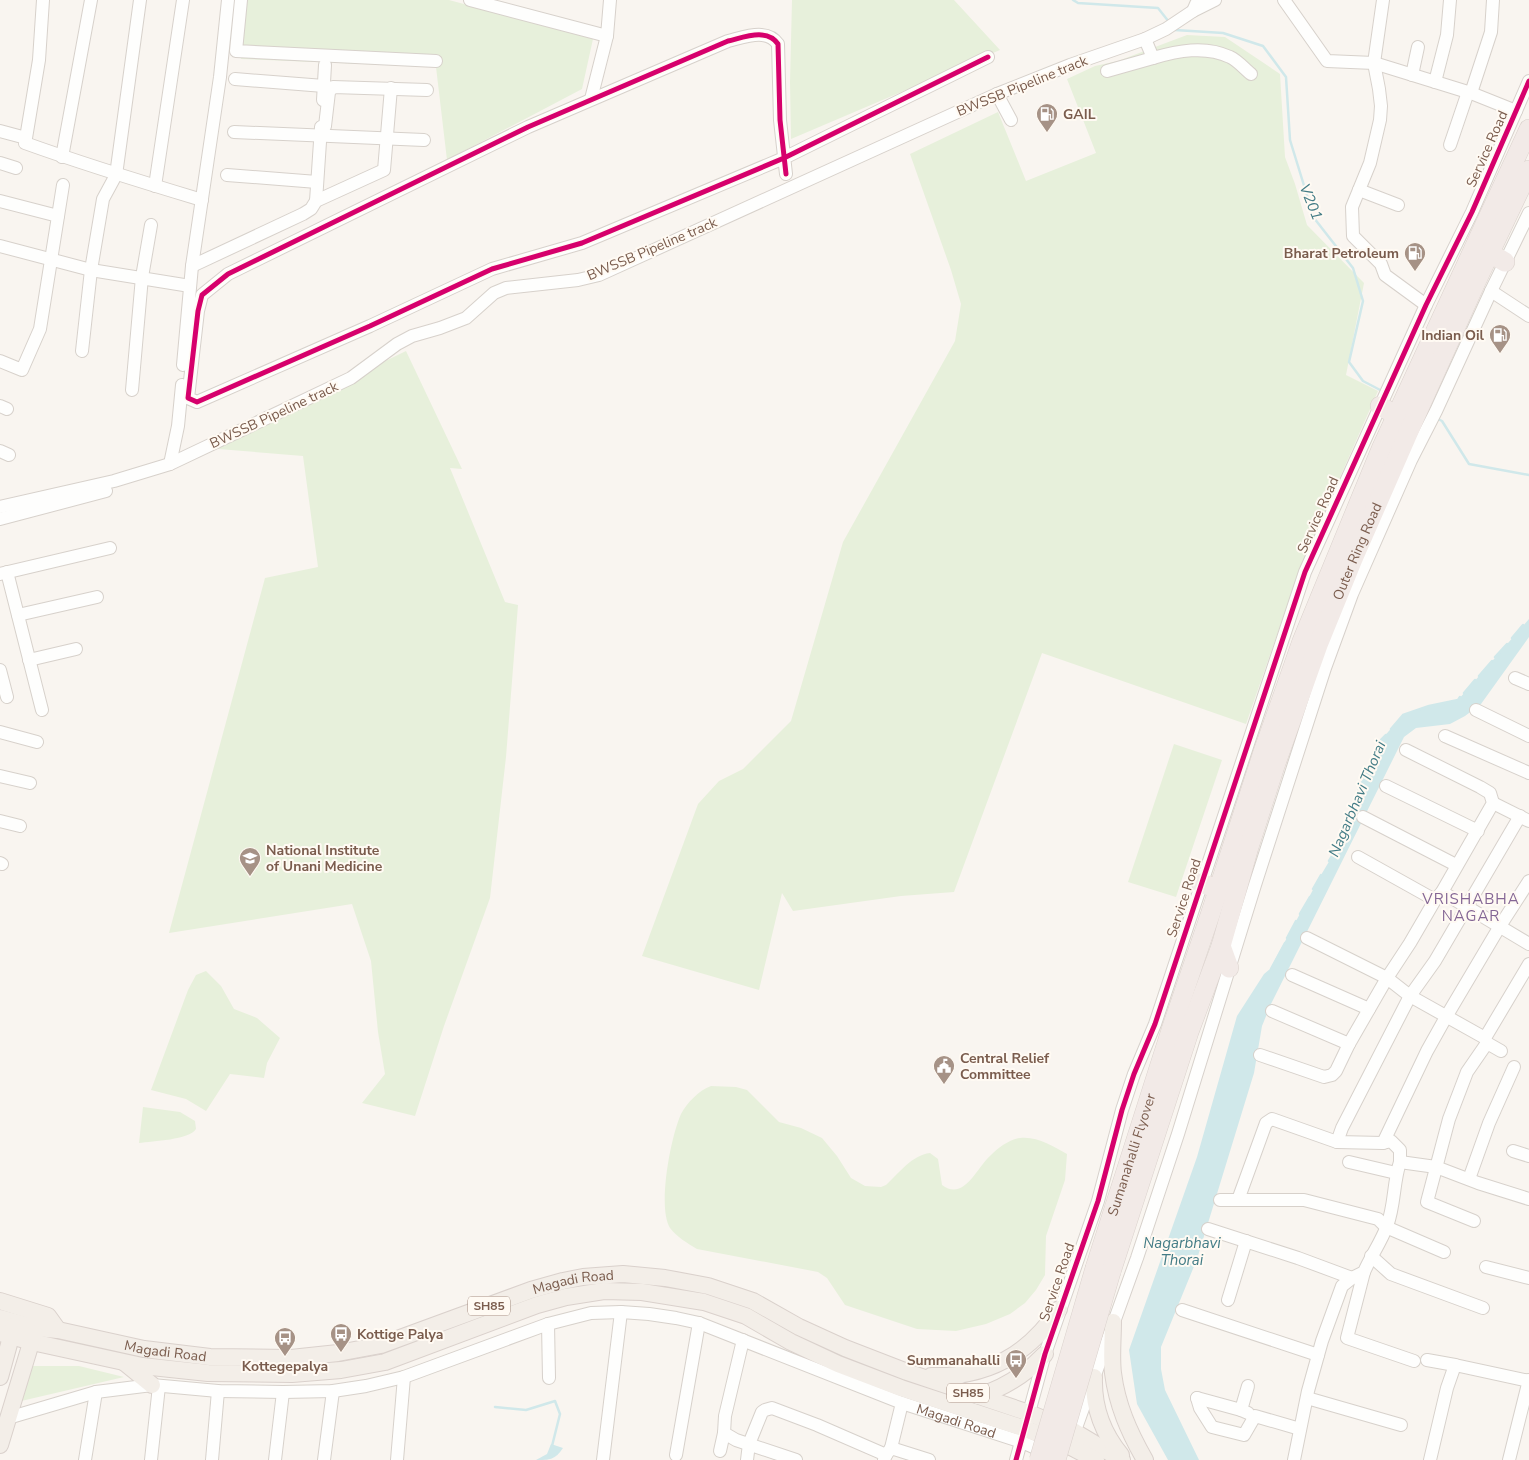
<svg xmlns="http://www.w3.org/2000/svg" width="1529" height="1460" font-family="'Nunito Sans',sans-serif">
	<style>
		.green { fill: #e7f0db }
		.water { fill: #d0e8ea }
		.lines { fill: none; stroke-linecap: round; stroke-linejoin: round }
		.stream { stroke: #d0e8ea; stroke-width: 2.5 }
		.minor-casing { stroke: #d7d1cb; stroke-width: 14 }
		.major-casing { stroke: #dad1cc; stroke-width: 18 }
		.highway-casing { stroke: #dad1cc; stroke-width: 20 }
		.minor { stroke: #fefefd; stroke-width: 12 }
		.major { stroke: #f3eee8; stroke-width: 16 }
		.highway { stroke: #f2eae7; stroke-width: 19 }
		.highway-bridge-casing { stroke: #dad1cc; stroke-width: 20; stroke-linecap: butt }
		.highway-bridge { stroke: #f2eae7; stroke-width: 19 }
		.cycleway-casing { stroke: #fffaf3; stroke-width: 8 }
		.cycleway { stroke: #d6006c; stroke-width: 5 }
		.labels { text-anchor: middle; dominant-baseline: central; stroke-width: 4; stroke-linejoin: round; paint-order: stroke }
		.shield { fill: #fffaf3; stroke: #a28b7f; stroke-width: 1 }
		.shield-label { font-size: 12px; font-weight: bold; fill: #7a5c4d }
		.street-label { font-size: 14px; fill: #7a5c4d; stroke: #fffaf3 }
		.poi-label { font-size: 14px; font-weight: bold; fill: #7a5c4d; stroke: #fffaf3; text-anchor: start }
		.water-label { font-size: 15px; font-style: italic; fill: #437c86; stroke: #fffaf3 }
		.neighbourhood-label { font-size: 15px; letter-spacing: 1px; fill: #846695; stroke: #fffaf3 }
	</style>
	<rect width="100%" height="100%" fill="#f9f5f0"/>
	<path class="green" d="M 246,0 L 449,0 L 593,39 L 582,89 L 447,160 L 436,67 L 241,59 Z
		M 792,0 L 954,0 L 1000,50 L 791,139 L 790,82 Z
		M 1187,35 L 1225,37 L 1280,74 L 1285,157 L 1295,184 L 1307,225 L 1364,283 L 1346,375 L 1378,391 L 1300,568 L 1246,724 L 1042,653 L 954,892 L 901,896 L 793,911 L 782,893 L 759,990 L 642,956 L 698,804 L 719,781 L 743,769 L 791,721 L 843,542 L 955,341 L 961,304 L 951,270 L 910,154 L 998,112 L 1026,181 L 1096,153 L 1067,79 L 1095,66 L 1118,61 Z
		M 406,351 L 462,469 L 450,468 L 505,602 L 518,605 L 506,757 L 490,898 L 444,1026 L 415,1116 L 362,1103 L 385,1074 L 378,1032 L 371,961 L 352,904 L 169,933 L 265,578 L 318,567 L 303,456 L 206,448 Z
		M 1174,744 L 1222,760 L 1176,897 L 1128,882 Z
		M 206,971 L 221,986 L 234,1009 L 257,1018 L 280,1038 L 267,1063 L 264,1078 L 230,1074 L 206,1111 L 186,1099 L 151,1090 L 188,990 L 196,975 Z
		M 711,1086 L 736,1087 L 747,1090 L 779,1122 L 801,1128 L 822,1138 L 837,1156 L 851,1178 L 865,1186 L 881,1187 L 886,1185 C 899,1173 912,1155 930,1153 L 938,1159 L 942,1185 C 964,1202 977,1167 991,1155 C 998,1148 1010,1139 1020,1138 C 1037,1136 1053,1146 1067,1154 L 1065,1180 L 1046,1236 L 1045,1275 L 1036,1290 L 1025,1303 L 1010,1314 L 986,1324 L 956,1331 L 917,1329 L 845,1305 L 827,1278 L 818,1272 L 697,1249 C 687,1243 677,1237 670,1228 C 657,1207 671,1136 681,1114 C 687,1103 699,1090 711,1086 Z
		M 143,1107 L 180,1112 L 195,1121 L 196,1129 C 189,1140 153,1141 139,1143 Z
		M 29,1366 L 79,1366 L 124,1377 L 17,1402 Z"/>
	<path class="water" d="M 1529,619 L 1529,637 L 1481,704 L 1465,716 L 1450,724 L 1416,728 L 1404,737 L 1271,1004 L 1262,1026 L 1254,1073 L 1197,1259 L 1161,1347 L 1161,1369 L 1165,1390 L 1199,1460 L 1168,1460 L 1137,1404 L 1129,1350 L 1197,1157 L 1237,1016 L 1264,974 L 1270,969 L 1321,875 L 1346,833 L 1357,794 L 1381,740 L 1403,715 L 1430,706 L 1458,700 Z
		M 551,1444 L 563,1448 C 555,1460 550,1460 536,1460 L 547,1454 Z"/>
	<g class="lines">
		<path class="stream" d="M 1073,0 L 1078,3 L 1158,8 L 1169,22
			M 1174,28 L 1175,30 L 1223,33 L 1263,46 L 1286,77 L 1290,140 L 1314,218 L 1353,268 L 1363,301 L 1349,362 L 1363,381 L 1384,392
			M 1438,419 L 1442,421 L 1469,464 L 1529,475
			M 1512,638 L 1523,625
			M 1495,657 L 1507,644
			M 1479,676 L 1492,661
			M 1464,693 L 1475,680
			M 1391,729 L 1403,715 L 1429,706 L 1458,700 L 1460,697
			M 1346,833 L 1357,794 L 1381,740 L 1386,735
			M 1329,861 L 1343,838
			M 1313,889 L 1321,875
			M 1300,914 L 1310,897
			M 1287,938 L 1296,921
			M 1271,969 L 1285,943
			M 495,1407 L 526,1410 L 555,1401 L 560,1414 L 552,1446"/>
		<g class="minor-casing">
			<g id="minor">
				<path d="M 241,0 L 236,51 L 436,61"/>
				<path d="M 470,0 L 607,36 L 610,0"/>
				<path d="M 1202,0 L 1196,4 L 1193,11 L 1215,0"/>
				<path d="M 1284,0 L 1327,61 L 1374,63 L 1471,93 L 1516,111"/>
				<path d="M 1383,0 L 1374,63 L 1379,89 L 1381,106 L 1380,120 L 1370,163 L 1352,207 L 1353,236 L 1381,264 L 1385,275 L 1426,305"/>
				<path d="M 1145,39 L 1153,58 C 1177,51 1205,45 1230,57 C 1237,60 1245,69 1251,74"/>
				<path d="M 1107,71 L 1153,58"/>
				<path d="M 1412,75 L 1418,47"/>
				<path d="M 235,79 L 324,86"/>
				<path d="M 1435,82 L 1447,35 L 1450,0"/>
				<path d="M 1471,93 L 1491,32 L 1493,0"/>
				<path d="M 997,94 L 1011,120"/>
				<path d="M 591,99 L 607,36"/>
				<path d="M 323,100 L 325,65"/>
				<path d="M 0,131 L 26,138 L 25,143 C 83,164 142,182 202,200"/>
				<path d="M 234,132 L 424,140"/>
				<path d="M 320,136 L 325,126 L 329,92 L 333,87 L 427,90"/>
				<path d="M 26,138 L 39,60 L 43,0"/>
				<path d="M 1450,145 L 1468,92"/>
				<path d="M 62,157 L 91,0"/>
				<path d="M 0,163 L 16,168"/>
				<path d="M 786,174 L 780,120 L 778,44 C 767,28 745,37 728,41 L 528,127 L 228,274 L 202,295 L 198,311 L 188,398 L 197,402 L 370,326 L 492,269 L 582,243 L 784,158 L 988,57"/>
				<path d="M 227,175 L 317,182"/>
				<path d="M 155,186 L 183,0"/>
				<path d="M 1359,190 L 1398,205"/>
				<path d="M 0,201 L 58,216"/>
				<path d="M 316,201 L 321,127"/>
				<path d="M 0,246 L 91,270 L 190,286"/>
				<path d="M 192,266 L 303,214 L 311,209 L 316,201 L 384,170 L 391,88"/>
				<path d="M 1491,291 L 1529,316"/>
				<path d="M 82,351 L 91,270 L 103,199 L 116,175 L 140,0"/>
				<path d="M 0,361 L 22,370 L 40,329 L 63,185"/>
				<path d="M 183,365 L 192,266 L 220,77 L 228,0"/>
				<path d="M 132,390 L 142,277 L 151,225"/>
				<path d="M 0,406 L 7,409"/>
				<path d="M 0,451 L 9,455"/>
				<path d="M 170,464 L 178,426 L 182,385"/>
				<path d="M 0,507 L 114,481 L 170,464 L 351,378 L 397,344 L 412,336 L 440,328 L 466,318 L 494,293 L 506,288 L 578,280 L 599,275 L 997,94 L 1070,65 L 1145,39 L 1166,29 L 1193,11"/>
				<path d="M 0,519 L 106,491"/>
				<path d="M 7,572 L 42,710"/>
				<path d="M 0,574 L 110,548"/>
				<path d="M 18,615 L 97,597"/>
				<path d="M 29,660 L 76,649"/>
				<path d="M 0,670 L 7,697"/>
				<path d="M 1515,678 L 1529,684"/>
				<path d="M 1476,710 L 1529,736"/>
				<path d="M 0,732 L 37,742"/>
				<path d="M 1445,736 L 1529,773"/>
				<path d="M 0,776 L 30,783"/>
				<path d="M 1386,786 L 1478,831"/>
				<path d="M 1493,803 L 1529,821"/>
				<path d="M 1363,817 L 1456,865"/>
				<path d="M 0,821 L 20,826"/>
				<path d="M 1358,857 L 1435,900"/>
				<path d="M 0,863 L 2,864"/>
				<path d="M 1442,892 L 1529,944"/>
				<path d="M 1307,938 L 1387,978 L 1410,996 L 1485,1038"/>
				<path d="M 1292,975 L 1369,1009"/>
				<path d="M 1272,1011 L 1349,1044"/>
				<path d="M 1487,1043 L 1485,1038 L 1529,964"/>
				<path d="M 1260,1055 L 1324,1077 L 1332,1075 L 1336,1071 L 1349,1044 L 1387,978 L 1410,943 L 1435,900 L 1442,892 L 1493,803 L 1490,793 L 1480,787 L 1406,750"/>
				<path d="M 1337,1142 L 1342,1128 L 1410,996 L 1435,961 L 1520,816"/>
				<path d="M 1513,1151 L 1529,1156"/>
				<path d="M 1349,1162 L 1396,1173"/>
				<path d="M 1400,1162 L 1400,1150 L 1391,1141 L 1383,1143 L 1427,1051 L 1446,1017 L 1500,926 L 1529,881"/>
				<path d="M 1469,1179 L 1489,1123 L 1514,1067"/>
				<path d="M 1220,1200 L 1304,1200 L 1378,1219 L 1386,1227 L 1444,1252"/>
				<path d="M 1238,1200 L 1266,1123 L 1272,1119 L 1337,1142 L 1383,1143"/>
				<path d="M 1474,1221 L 1427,1202 L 1449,1119 L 1467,1072 L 1487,1043 L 1501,1051"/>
				<path d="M 1208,1229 L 1298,1258 L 1352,1278"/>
				<path d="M 1371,1256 L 1391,1274 L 1483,1308"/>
				<path d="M 1486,1267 L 1529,1278"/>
				<path d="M 1364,1272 L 1347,1338 L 1414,1361"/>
				<path d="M 1228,1300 L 1246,1241"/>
				<path d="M 1182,1310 L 1318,1355"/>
				<path d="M 548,1324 L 549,1378"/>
				<path d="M 743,1340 L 725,1416 L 724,1433 L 736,1440 L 796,1460"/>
				<path d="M 1427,1360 L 1455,1365"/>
				<path d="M 1248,1386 L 1241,1410 L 1248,1413"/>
				<path d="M 1197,1398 L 1200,1408 L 1212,1427 L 1244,1435 L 1255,1416 L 1300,1429"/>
				<path d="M 1197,1398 L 1241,1410"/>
				<path d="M 1307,1398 L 1401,1425"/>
				<path id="s1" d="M 8,1418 L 96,1392 L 152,1385 L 218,1391 L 283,1392 L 333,1391 L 366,1386 L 404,1377 L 548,1324 L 591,1313 L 621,1312 L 649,1314 L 676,1318 L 699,1323 L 902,1403 L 1022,1442 L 1047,1453"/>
				<path d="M 1072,1439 L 1137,1258 L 1178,1134 L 1255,885 L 1325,668 L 1352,594 L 1411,460 L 1436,411 L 1491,291 L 1529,213"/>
				<path d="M 891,1448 L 902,1403"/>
				<path d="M 720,1451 L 724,1433"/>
				<path d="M 676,1455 L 699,1323"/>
				<path d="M 886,1455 L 891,1448 L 929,1460"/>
				<path d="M 85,1460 L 96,1392"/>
				<path d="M 151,1460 L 159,1386"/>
				<path d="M 212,1460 L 218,1391"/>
				<path d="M 275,1460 L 283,1392"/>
				<path d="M 324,1460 L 333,1391"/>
				<path d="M 397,1460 L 404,1377"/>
				<path d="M 603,1460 L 621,1312"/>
				<path d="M 747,1460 L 749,1444 L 762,1412 L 765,1410 L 772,1408 L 817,1425 L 886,1455 L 884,1460"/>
				<path d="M 1016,1460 L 1045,1354 L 1098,1201 L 1122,1110 L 1134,1074 L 1155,1024 L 1305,572 L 1426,305 L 1472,212 L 1529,81"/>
				<path d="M 1294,1460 L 1308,1391 L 1322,1341 L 1342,1286 L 1352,1278 L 1364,1272 C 1371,1256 1381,1242 1387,1226 C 1395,1205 1393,1183 1400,1162 L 1436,1167 L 1478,1183 L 1529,1199"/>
				<path d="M 1430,1460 L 1447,1388 L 1455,1365 L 1529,1381"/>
				<path d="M 1509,1460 L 1529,1380"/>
			</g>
		</g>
		<g class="major-casing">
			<g id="major">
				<path d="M 0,1301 L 48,1316 L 58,1330"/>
				<path id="s2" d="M 0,1318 L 36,1328 L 58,1330 L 144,1349 L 210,1357 L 291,1358 L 338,1353 L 381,1345 L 531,1290 L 563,1281 L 583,1277 L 623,1274 L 665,1278 L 708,1286 L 753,1301 L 799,1327 L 845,1348 L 907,1372 L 1029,1413 L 1075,1432 L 1122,1460"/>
				<path d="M 1113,1322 C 1113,1339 1111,1356 1113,1373 C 1117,1405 1129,1432 1145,1460"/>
				<path d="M 0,1333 L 32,1342 L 142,1366 L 208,1373 L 292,1374 L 341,1370 L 385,1362 L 537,1305 L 566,1297 L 604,1291 L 642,1292 L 704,1302 L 746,1316 L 791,1342 L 838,1364 L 901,1388 L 1026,1429 L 1069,1446 L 1096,1460"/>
				<path d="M 125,1363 L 152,1385"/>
				<path d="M 931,1376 C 987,1378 1028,1355 1059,1309"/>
				<path d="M 0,1377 L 14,1326"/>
				<path d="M 1094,1377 C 1093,1407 1102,1432 1121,1455"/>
				<path d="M 978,1396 C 1005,1388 1026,1374 1045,1354"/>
				<path d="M 0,1445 L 34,1333"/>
			</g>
		</g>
		<g class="highway-casing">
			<g id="highway">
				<path d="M 1490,253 L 1505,262"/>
				<path d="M 1380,406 L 1396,415"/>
				<path d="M 1201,883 L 1218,889"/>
				<path d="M 1221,946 L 1229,968"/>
				<path id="s3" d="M 1095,1268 L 1172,1027 L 1210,915 L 1263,752 L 1302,641 L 1381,449 L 1529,129"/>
				<path id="s4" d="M 1111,1272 L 1189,1032 L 1221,946 L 1249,847 L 1275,766 L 1318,645 L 1353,559 L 1416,415 L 1476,282 L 1529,170"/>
			</g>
		</g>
		<use href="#minor" class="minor"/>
		<use href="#major" class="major"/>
		<use href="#highway" class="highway"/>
		<g class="highway-bridge-casing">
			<path id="highway-bridge" d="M 1039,1460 L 1095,1268
				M 1056,1460 L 1111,1272"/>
		</g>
		<use href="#highway-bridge" class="highway-bridge"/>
		<g class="cycleway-casing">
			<path id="cycleway" d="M 786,174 L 780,120 L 778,44 C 767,28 745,37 728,41 L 528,127 L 228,274 L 202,295 L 198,311 L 188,398 L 197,402 L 370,326 L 492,269 L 582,243 L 784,158 L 988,57
				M 1016,1460 L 1045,1354 L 1098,1201 L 1122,1110 L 1134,1074 L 1155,1024 L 1305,572 L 1426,305 L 1472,212 L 1529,81"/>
		</g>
		<use href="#cycleway" class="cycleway"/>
	</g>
	<defs>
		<g id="fuel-pin" transform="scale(1.125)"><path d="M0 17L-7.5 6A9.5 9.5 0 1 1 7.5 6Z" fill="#a69286" stroke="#fffaf3"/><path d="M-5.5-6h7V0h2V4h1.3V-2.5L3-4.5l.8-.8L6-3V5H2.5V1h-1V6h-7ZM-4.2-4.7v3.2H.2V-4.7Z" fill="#fff"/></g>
		<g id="university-pin" transform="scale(1.125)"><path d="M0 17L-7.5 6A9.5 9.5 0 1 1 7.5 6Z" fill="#a69286" stroke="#fffaf3"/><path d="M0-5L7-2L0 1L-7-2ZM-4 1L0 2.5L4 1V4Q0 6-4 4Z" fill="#fff"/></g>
		<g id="civic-pin" transform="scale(1.125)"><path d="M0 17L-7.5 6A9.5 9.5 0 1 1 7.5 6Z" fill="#a69286" stroke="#fffaf3"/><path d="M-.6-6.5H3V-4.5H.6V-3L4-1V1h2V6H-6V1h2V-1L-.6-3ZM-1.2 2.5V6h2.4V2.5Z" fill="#fff"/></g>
		<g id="bus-pin" transform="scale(1.125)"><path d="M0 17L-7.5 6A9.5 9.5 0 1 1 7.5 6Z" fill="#a69286" stroke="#fffaf3"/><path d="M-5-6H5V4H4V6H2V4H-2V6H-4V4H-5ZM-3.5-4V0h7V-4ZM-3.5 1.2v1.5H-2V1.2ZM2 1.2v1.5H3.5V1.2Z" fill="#fff"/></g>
	</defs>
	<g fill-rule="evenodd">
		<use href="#fuel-pin" x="1047" y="114"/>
		<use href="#fuel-pin" x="1415" y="253"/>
		<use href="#fuel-pin" x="1500" y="335"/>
		<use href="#university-pin" x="250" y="858"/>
		<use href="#civic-pin" x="944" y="1066"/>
		<use href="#bus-pin" x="341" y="1334"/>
		<use href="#bus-pin" x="285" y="1338"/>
		<use href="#bus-pin" x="1016" y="1360"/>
	</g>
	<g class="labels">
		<g class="shield">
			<rect x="468" y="1296.5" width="42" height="19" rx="4"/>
			<rect x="947" y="1383.5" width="42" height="19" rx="4"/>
		</g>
		<g class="shield-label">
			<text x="489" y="1306">SH85</text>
			<text x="968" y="1393">SH85</text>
		</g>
		<g class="street-label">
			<text transform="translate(1022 86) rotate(-22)">BWSSB Pipeline track</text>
			<text transform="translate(1487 149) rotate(-66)">Service Road</text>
			<text transform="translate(652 249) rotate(-23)">BWSSB Pipeline track</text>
			<text transform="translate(274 415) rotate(-25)">BWSSB Pipeline track</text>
			<text transform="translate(1318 515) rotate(-66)">Service Road</text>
			<text stroke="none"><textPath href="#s4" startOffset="762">Outer Ring Road</textPath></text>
			<text transform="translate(1184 898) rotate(-72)">Service Road</text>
			<text stroke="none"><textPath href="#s3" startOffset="119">Sumanahalli Flyover</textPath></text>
			<text transform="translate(1057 1282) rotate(-71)">Service Road</text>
			<text stroke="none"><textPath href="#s2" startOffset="589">Magadi Road</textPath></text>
			<text stroke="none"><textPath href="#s2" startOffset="169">Magadi Road</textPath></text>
			<text stroke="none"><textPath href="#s1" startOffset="984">Magadi Road</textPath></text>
		</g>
		<g class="poi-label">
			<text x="1063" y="114">GAIL</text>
			<text x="1399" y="253" text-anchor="end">Bharat Petroleum</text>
			<text x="1484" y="335" text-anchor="end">Indian Oil</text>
			<text x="266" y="850">National Institute<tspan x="266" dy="16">of Unani Medicine</tspan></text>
			<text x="960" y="1058">Central Relief<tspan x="960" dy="16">Committee</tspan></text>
			<text x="357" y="1334">Kottige Palya</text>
			<text x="1000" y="1360" text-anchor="end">Summanahalli</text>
			<text x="285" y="1366" text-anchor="middle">Kottegepalya</text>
		</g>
		<g class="water-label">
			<text transform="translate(1311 202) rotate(68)">V201</text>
			<text transform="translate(1357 799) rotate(-67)">Nagarbhavi Thorai</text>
			<text x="1182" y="1243">Nagarbhavi<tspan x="1182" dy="17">Thorai</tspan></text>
		</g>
		<g class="neighbourhood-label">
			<text x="1471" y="899">VRISHABHA<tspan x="1471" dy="17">NAGAR</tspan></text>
		</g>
	</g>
</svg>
